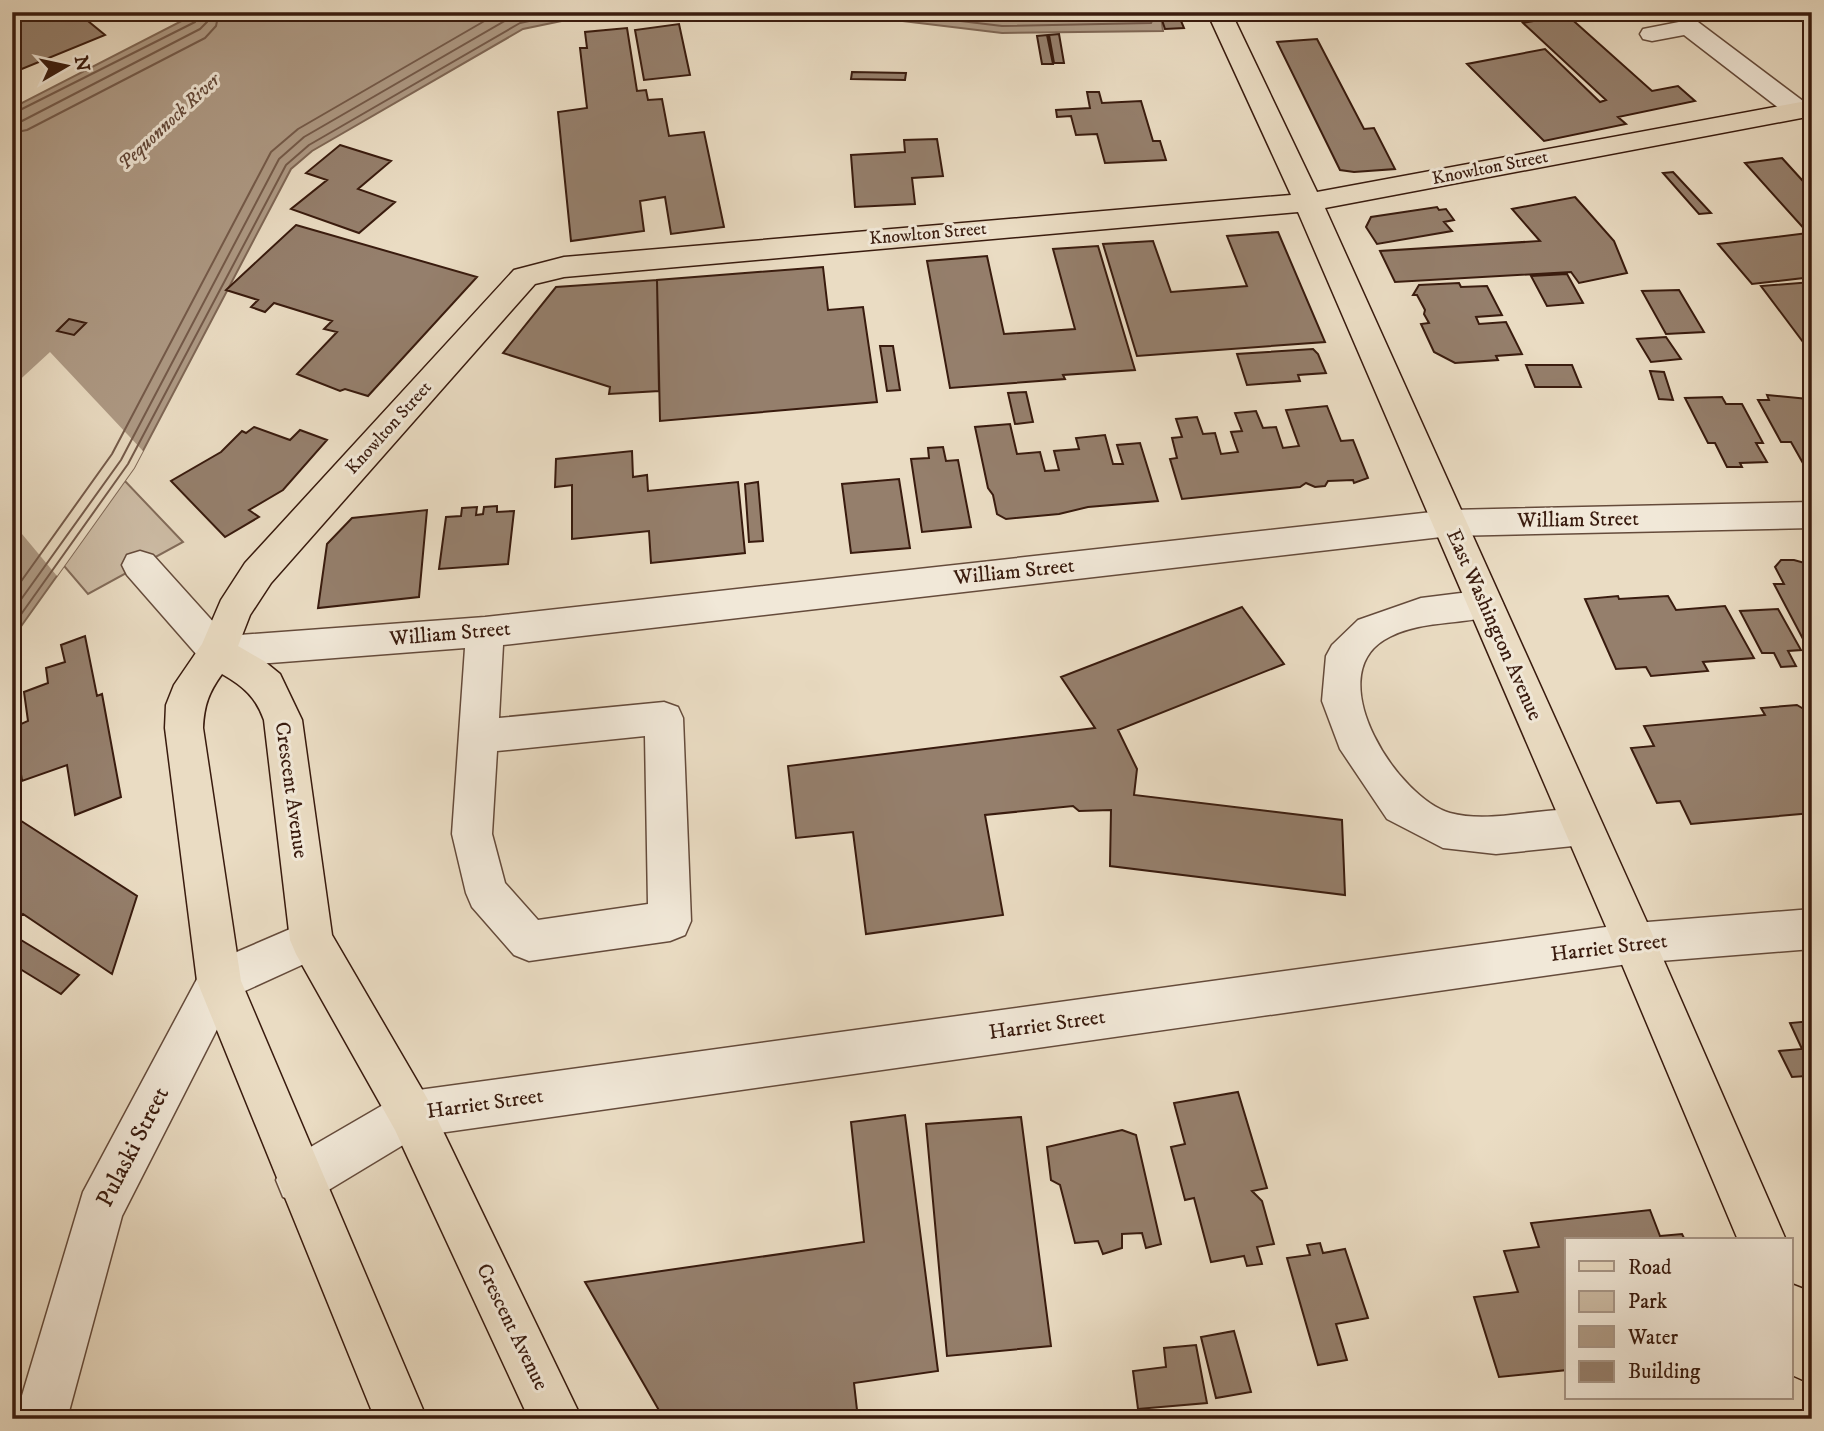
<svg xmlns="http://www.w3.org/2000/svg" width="1824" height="1431" font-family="'IM FELL DW Pica',serif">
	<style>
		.green { fill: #ccbba4; stroke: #826b59; stroke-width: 2 }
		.water { fill: #ae9a85; stroke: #7f6755; stroke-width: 2 }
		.pier { fill: #eadcc3 }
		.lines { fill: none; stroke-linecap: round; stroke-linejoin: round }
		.shore { stroke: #745a4a; stroke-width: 2 }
		.building { fill: #957f6c; stroke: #391b0e; stroke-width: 2 }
		.minor-casing { stroke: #654b3b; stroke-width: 3 }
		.major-casing { stroke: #391b0e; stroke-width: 3 }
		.minor { fill: #f1e8d8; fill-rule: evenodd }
		.major { fill: #eadcc3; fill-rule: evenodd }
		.labels { text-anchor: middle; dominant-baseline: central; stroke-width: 6; stroke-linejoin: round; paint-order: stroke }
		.far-street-label { font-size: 18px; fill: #391b0e; stroke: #f1e8d8 }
		.far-water-label { font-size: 19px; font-style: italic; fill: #624738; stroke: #f1e8d8 }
		.street-label { font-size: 21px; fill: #391b0e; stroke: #f1e8d8 }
		.near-street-label { font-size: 24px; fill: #391b0e; stroke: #f1e8d8 }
	</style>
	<rect width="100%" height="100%" fill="#eadcc3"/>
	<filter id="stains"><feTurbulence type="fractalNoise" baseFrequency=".00286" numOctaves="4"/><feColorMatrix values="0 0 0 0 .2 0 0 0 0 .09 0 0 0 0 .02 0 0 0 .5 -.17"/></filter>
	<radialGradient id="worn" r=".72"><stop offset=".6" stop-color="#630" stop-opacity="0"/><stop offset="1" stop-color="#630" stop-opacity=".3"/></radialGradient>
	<path class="green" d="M 24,375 L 183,542 L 88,594 L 12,505 L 12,386 Z"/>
	<path class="water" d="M 199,12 L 605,12 L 523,29 L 312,151 L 291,169 L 134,468 L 12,639 L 12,108 Z
		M 828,12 L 1215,12 L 1161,16 L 1163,31 L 1002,33 Z"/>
	<path class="pier" d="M 50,352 L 143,451 L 134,468 L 57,576 L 12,522 L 12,387 Z"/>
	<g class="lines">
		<path class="shore" d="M 886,12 L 1002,26 L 1151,23 L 1156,12
			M 959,12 L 1003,18 L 1146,12
			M 12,114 L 195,22 L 200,12
			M 12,123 L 22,121 L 200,29 L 207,22 L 209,12
			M 12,133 L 27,130 L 205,38 L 216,26 L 219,12
			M 12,594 L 112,454 L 271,152 L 298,129 L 500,12
			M 12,612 L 121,460 L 279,159 L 304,137 L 515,15 L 526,12
			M 12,627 L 128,464 L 286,165 L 309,145 L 520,23 L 570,12"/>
	</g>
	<path class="building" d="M 12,12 L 77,12 L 105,35 L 12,73 Z
		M 1567,15 L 1652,91 L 1678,86 L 1695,101 L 1618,117 L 1626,124 L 1544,141 L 1467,64 L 1545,49 L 1600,102 L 1606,100 L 1523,23 Z
		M 1179,16 L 1184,28 L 1165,29 L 1161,17 Z
		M 679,24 L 690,75 L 644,80 L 635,30 Z
		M 627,28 L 637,91 L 646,90 L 648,100 L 662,99 L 669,136 L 704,132 L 724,227 L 671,234 L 665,197 L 640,201 L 644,231 L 571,241 L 558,112 L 587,108 L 580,48 L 587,48 L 585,32 Z
		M 1059,34 L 1064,63 L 1054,63 L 1049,35 Z
		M 1047,35 L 1053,64 L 1042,64 L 1037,36 Z
		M 1317,39 L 1364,129 L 1374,128 L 1395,169 L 1354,172 L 1340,170 L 1277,42 Z
		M 852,72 L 906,73 L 905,80 L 851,79 Z
		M 1087,92 L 1099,92 L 1102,103 L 1141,101 L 1153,141 L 1160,141 L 1166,160 L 1105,163 L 1097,134 L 1076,135 L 1071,116 L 1057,117 L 1056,110 L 1090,108 Z
		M 937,139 L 943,176 L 912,178 L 915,204 L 855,207 L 851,155 L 905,152 L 904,140 Z
		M 340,145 L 391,161 L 358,189 L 395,202 L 359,233 L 291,209 L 327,180 L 306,173 Z
		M 1782,158 L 1812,191 L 1812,277 L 1752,284 L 1718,244 L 1808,233 L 1745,163 Z
		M 1673,172 L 1711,213 L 1699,214 L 1663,173 Z
		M 1575,197 L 1614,241 L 1627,273 L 1579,283 L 1571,272 L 1395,282 L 1380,251 L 1540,241 L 1512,209 Z
		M 1437,207 L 1439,210 L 1446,209 L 1454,220 L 1444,222 L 1452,231 L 1377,244 L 1366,227 L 1371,217 Z
		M 296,225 L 477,277 L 368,396 L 345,389 L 340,391 L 297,374 L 337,332 L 324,329 L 332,321 L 274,303 L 265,312 L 251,307 L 258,300 L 226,290 Z
		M 1278,232 L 1325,342 L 1137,356 L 1103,244 L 1153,241 L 1171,292 L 1247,286 L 1227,236 Z
		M 1098,246 L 1135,370 L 1063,375 L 1065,379 L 950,388 L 927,261 L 987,256 L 1004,334 L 1075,329 L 1053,249 Z
		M 823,267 L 828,310 L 863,307 L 877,402 L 660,421 L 657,280 Z
		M 1567,274 L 1583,303 L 1547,306 L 1531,276 Z
		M 657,280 L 659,391 L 609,394 L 610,387 L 503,353 L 556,287 Z
		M 1812,282 L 1812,345 L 1806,346 L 1761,286 Z
		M 1459,283 L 1461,287 L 1487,286 L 1502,315 L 1476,317 L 1479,324 L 1506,322 L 1522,354 L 1496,356 L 1498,360 L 1455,363 L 1434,352 L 1421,324 L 1429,323 L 1424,314 L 1425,310 L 1417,295 L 1413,295 L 1419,285 Z
		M 1679,290 L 1704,332 L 1666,334 L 1642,291 Z
		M 69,319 L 86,323 L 74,335 L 57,331 Z
		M 1666,337 L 1681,359 L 1651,362 L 1637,339 Z
		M 880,346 L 893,346 L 900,390 L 887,391 Z
		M 1313,349 L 1318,354 L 1326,373 L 1298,375 L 1300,381 L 1247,385 L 1237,354 Z
		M 1526,365 L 1572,365 L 1581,387 L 1535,387 Z
		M 1650,371 L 1664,372 L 1673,400 L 1659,399 Z
		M 1026,392 L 1033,422 L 1015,424 L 1008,393 Z
		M 1767,395 L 1808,399 L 1812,406 L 1812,465 L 1804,465 L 1791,442 L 1781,442 L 1758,400 L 1769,400 Z
		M 1722,397 L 1726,404 L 1742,404 L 1763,443 L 1756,443 L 1767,462 L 1740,463 L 1742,467 L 1727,467 L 1715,443 L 1708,443 L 1685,398 Z
		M 1327,406 L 1341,441 L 1353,440 L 1368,478 L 1354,483 L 1353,480 L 1328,481 L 1325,486 L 1315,487 L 1306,483 L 1300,487 L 1182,499 L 1170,459 L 1177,458 L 1172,438 L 1182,437 L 1176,419 L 1197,417 L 1203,434 L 1215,433 L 1221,454 L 1238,452 L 1231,432 L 1242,431 L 1235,413 L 1256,411 L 1263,428 L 1276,427 L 1283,448 L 1299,446 L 1286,410 Z
		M 1010,424 L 1017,454 L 1040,452 L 1045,471 L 1059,470 L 1054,451 L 1079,449 L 1076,438 L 1105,435 L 1113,464 L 1123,464 L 1117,445 L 1140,443 L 1158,501 L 1088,507 L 1059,514 L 1006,519 L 997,514 L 993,495 L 988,488 L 975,427 Z
		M 254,427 L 290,440 L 300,430 L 327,440 L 283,490 L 249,510 L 259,517 L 225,537 L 171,481 L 221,452 L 242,431 L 246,433 Z
		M 943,447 L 946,461 L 958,460 L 971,527 L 922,532 L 911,459 L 929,458 L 928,448 Z
		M 632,451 L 633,477 L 647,475 L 648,491 L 738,482 L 745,553 L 651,563 L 649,531 L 572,539 L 572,485 L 555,487 L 556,459 Z
		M 899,479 L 910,548 L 851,553 L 842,484 Z
		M 758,482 L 763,541 L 749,542 L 745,484 Z
		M 497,506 L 497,512 L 514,511 L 508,564 L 439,569 L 446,517 L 461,516 L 462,508 L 477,507 L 476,515 L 483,514 L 484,507 Z
		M 427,510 L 419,597 L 318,608 L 327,544 L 352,518 Z
		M 1781,560 L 1794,560 L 1812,565 L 1812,656 L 1774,584 L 1784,584 L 1775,567 Z
		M 1618,596 L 1619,599 L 1668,596 L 1676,610 L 1725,606 L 1754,658 L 1703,662 L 1708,671 L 1651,676 L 1646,667 L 1616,669 L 1585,599 Z
		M 1242,607 L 1284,664 L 1118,730 L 1137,769 L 1134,795 L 1342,820 L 1345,895 L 1110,866 L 1111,810 L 1079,811 L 1073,806 L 985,815 L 1003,915 L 866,934 L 853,832 L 796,838 L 788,766 L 1095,728 L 1061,677 Z
		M 1778,609 L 1801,650 L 1788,651 L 1796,666 L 1781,667 L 1774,653 L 1762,653 L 1740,611 Z
		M 85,636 L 97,696 L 102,694 L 121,797 L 75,815 L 67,765 L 22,781 L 14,727 L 28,721 L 24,692 L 48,683 L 46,668 L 65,662 L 61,645 Z
		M 1797,705 L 1812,714 L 1812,813 L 1691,824 L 1680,801 L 1657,803 L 1631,748 L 1654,746 L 1644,726 L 1765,715 L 1761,708 Z
		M 12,815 L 137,896 L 112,974 L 23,914 L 12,924 Z
		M 16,937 L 79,975 L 61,994 L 12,964 L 12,942 Z
		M 1812,1021 L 1812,1088 L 1806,1076 L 1792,1077 L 1779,1051 L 1802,1049 L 1790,1023 Z
		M 1238,1092 L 1267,1188 L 1252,1191 L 1262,1201 L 1274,1244 L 1257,1247 L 1262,1264 L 1247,1266 L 1244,1256 L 1211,1262 L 1194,1198 L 1185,1200 L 1171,1147 L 1185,1144 L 1174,1103 Z
		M 905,1115 L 938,1371 L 854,1383 L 858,1419 L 664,1419 L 585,1282 L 864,1242 L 851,1122 Z
		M 1021,1117 L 1051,1346 L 947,1356 L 926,1124 Z
		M 1122,1130 L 1136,1135 L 1161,1244 L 1146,1248 L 1142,1233 L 1122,1234 L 1122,1248 L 1103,1254 L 1098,1241 L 1075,1243 L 1060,1185 L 1051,1180 L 1047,1147 Z
		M 1650,1210 L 1660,1236 L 1682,1234 L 1685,1240 L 1567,1240 L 1567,1370 L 1499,1377 L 1474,1297 L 1518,1292 L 1504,1251 L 1539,1247 L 1531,1223 Z
		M 1320,1243 L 1323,1253 L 1345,1249 L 1368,1318 L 1336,1324 L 1347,1360 L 1318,1365 L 1287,1258 L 1310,1255 L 1307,1245 Z
		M 1234,1331 L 1251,1392 L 1216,1398 L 1201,1337 Z
		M 1196,1345 L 1207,1403 L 1138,1409 L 1133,1371 L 1166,1367 L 1164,1348 Z"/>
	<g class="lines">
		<g class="minor-casing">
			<path id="minor" d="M 1689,20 L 1698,22 L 1807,104 L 1811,110 L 1807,116 L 1798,118 L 1789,116 L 1684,35 L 1652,41 L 1643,39 L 1640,34 L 1643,29 Z
				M 1812,502 L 1812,528 L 1450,536 L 503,645 L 499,718 L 664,702 L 678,707 L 683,718 L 691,921 L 685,935 L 670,941 L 529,961 L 514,955 L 472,907 L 466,893 L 452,834 L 465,648 L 217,667 L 204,663 L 127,575 L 122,565 L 127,555 L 140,551 L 153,555 L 226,636 L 485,617 L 1450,510 ZM 645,736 L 648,904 L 538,920 L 505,883 L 492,834 L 497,751 Z
				M 1485,590 L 1498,594 L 1503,604 L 1498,614 C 1462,626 1418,619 1384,640 C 1321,679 1398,798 1450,813 C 1498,826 1558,800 1597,814 L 1603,827 L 1597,840 L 1583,845 L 1496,854 L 1443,848 L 1387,819 L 1340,749 L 1322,701 L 1326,656 L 1332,645 L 1358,620 L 1421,598 Z
				M 1812,909 L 1812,949 L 1635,963 L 418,1136 L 317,1197 L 300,1204 L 283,1197 L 276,1180 L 283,1163 L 395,1098 L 411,1091 L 1635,923 Z
				M 311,920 L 326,926 L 332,940 L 326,954 L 234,996 L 122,1216 L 67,1419 L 15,1419 L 83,1192 L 204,966 Z"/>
		</g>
		<g class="major-casing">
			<path id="major" d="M 1207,12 L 1231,12 L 1317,192 L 1812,100 L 1812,116 L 1325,208 L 1650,929 L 1786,1240 L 1738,1240 L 1613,943 L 1298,212 L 564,277 L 535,284 L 271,583 L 250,615 L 238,646 L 264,661 L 280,674 L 302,720 L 332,935 L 427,1098 L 582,1419 L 529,1419 L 395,1130 L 296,954 L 290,940 L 264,720 C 256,697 243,686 222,674 C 209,692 204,705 203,728 L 241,981 L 427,1419 L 375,1419 L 197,981 L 165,728 L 166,705 L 174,685 L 202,644 L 221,600 L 245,563 L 514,270 L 564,257 L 1291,195 Z
				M 1791,1284 L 1809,1291 L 1812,1298 L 1812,1384 L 1794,1376 L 1791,1369 Z"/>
		</g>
		<use href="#minor" class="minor"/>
		<use href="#major" class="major"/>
	</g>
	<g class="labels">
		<g class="far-street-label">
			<text transform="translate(1490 168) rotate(-11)">Knowlton Street</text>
			<text transform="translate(928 234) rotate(-5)">Knowlton Street</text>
			<text transform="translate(389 428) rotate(-48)">Knowlton Street</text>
		</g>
		<g class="far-water-label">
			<text transform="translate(169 122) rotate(-43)">Pequonnock River</text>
		</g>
		<g class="street-label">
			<text transform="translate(1578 520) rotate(-1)">William Street</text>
			<text transform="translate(1014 572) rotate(-6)">William Street</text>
			<text transform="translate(1494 625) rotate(66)">East Washington Avenue</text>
			<text transform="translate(450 634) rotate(-5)">William Street</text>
			<text transform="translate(291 790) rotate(82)">Crescent Avenue</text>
			<text transform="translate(1609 948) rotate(-7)">Harriet Street</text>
			<text transform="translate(1047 1025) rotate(-8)">Harriet Street</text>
			<text transform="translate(485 1104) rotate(-8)">Harriet Street</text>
			<text transform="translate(512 1327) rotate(64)">Crescent Avenue</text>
		</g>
		<g class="near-street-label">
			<text transform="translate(133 1147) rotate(-63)">Pulaski Street</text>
		</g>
	</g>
	<rect width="1824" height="1431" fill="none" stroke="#eadcc3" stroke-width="42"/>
	<rect x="14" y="14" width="1796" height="1403" fill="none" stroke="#391b0e" stroke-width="3.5"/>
	<rect x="21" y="21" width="1782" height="1389" fill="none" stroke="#391b0e" stroke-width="2"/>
	<rect x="1565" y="1238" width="228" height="161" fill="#f1e8d8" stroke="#a79687" stroke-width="2"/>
	<rect x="1579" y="1261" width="35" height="10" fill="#eadcc3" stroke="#a79687" stroke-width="2"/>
	<text x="1628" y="1274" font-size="21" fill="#391b0e">Road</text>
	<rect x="1579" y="1291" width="35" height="21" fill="#ccbba4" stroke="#a79687" stroke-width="2"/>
	<text x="1628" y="1308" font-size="21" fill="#391b0e">Park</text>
	<rect x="1579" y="1326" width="35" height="21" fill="#ae9a85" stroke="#a79687" stroke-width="2"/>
	<text x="1628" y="1344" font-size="21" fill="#391b0e">Water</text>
	<rect x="1579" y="1361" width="35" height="21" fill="#957f6c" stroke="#a79687" stroke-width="2"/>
	<text x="1628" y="1378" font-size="21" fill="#391b0e">Building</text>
	<g transform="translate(66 66) rotate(81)" stroke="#f1e8d8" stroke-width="5" paint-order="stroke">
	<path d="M0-5L12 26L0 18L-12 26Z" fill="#391b0e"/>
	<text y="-10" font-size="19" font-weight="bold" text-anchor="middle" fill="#391b0e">N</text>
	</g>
	<rect width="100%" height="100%" filter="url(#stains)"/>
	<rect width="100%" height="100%" fill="url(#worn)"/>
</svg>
